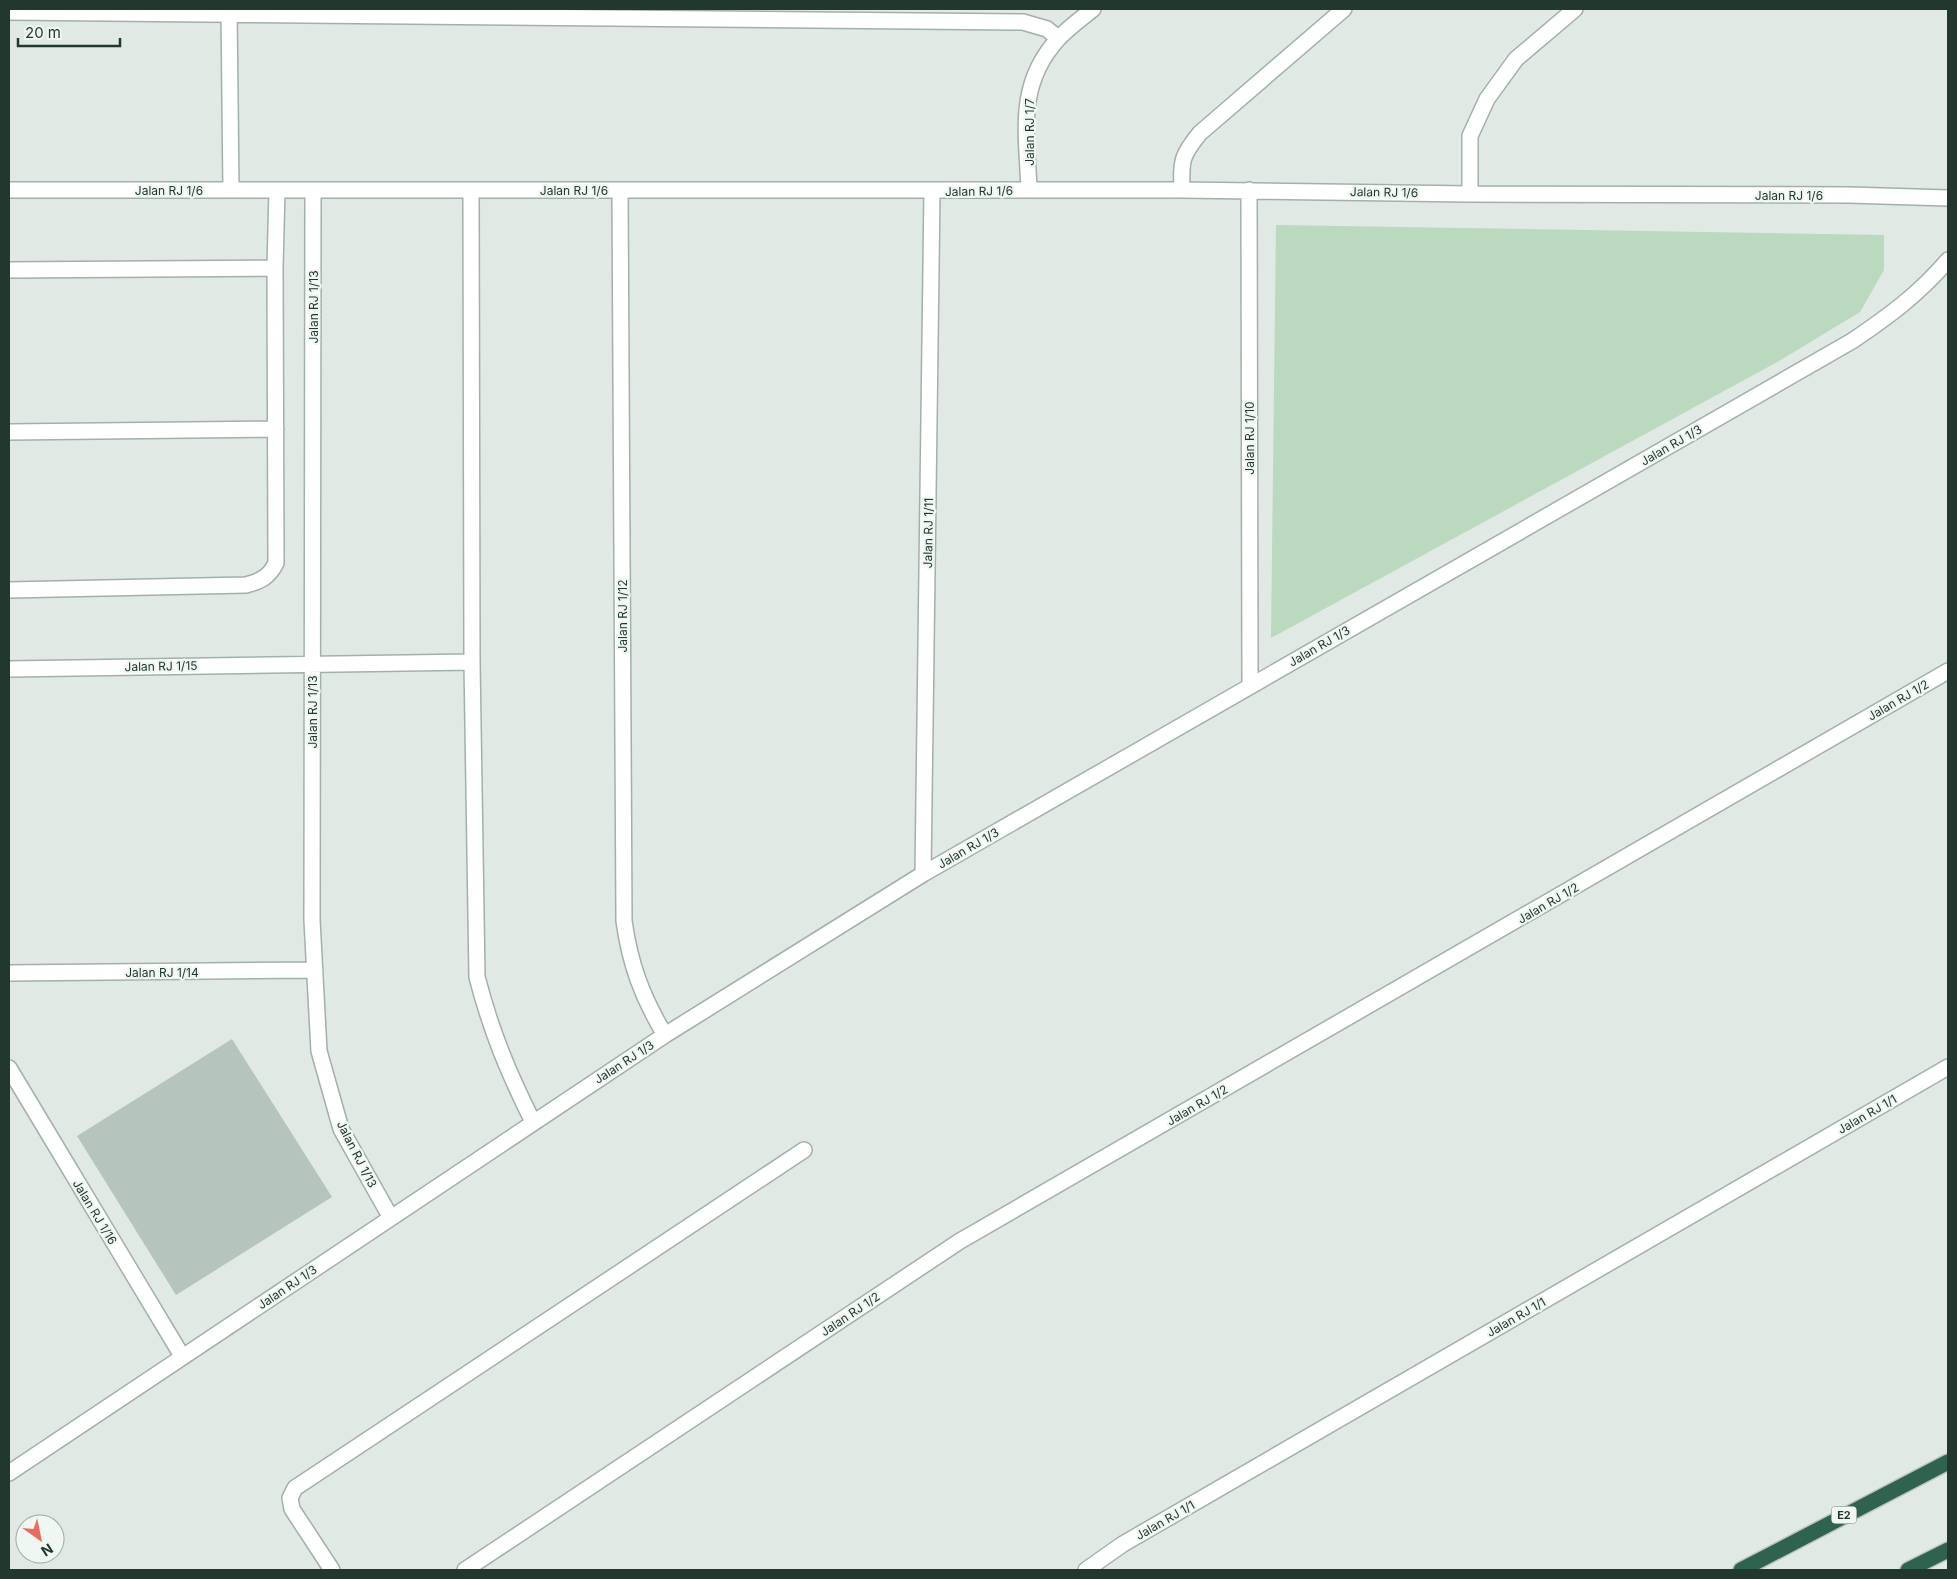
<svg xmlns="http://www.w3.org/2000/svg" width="1957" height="1579" font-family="Inter,sans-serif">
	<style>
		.green { fill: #bad9be }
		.building { fill: #b5c4bc }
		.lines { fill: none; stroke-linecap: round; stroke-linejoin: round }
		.minor-casing { stroke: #a3b0aa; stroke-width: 18 }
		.highway-casing { stroke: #bdc3c1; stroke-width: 18 }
		.minor { stroke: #fff; stroke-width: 15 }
		.highway { stroke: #306250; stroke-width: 15 }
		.labels { text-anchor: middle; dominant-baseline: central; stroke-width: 4.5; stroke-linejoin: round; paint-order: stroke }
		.shield { fill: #f0f6f2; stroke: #60716a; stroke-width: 1 }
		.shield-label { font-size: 11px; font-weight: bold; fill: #22382f }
		.street-label { font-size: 12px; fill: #22382f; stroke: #f0f6f2 }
	</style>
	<rect width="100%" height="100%" fill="#e0e9e4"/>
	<path class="green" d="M 1276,225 L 1884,235 L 1884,270 L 1860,312 L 1779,361 L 1271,638 Z"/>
	<path class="building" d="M 232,1039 L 332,1197 L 176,1295 L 77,1136 Z"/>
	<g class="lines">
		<g class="minor-casing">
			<path id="minor" d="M 229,9 L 231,190
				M 9,12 L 1023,22 L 1047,29 L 1058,38
				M 9,190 L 1182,190 L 1470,194 L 1849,195 L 1948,198
				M 313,190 L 312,920 L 319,1051 L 341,1129 L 391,1218
				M 471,190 L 472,662 L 477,977 C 491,1031 508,1072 533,1122
				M 620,190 L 624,921 C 630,964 642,997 665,1035
				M 1029,190 C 1027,133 1016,85 1058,39 C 1068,28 1082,18 1093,9
				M 1182,190 C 1181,161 1181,156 1200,133 L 1344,9
				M 1249,190 L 1250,685
				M 1470,194 L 1470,136 L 1487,99 L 1516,59 L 1575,9
				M 9,270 L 275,268
				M 9,432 L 276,429
				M 9,590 L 246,585 C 261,581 269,577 276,563 L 275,268 L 277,190
				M 9,669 L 472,662
				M 923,874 L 932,191
				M 9,973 L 315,970
				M 9,1068 L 182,1356
				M 9,1473 L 665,1035 L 923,874 L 1852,341 C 1889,316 1919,294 1948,260
				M 332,1570 L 292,1509 L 290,1498 L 295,1488 L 804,1150
				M 465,1570 L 960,1241 L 1948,671
				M 1086,1570 L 1123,1544 L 1948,1067"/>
		</g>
		<g class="highway-casing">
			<path id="highway" d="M 1741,1570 L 1948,1462
				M 1908,1570 L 1948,1550"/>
		</g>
		<use href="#minor" class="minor"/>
		<use href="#highway" class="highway"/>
	</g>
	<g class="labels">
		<rect class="shield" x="1831.5" y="1506.5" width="25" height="17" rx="4"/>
		<g class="shield-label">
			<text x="1844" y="1515">E2</text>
		</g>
		<g class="street-label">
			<text transform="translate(1029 132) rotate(-90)">Jalan RJ 1/7</text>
			<text x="169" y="190">Jalan RJ 1/6</text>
			<text x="574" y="190">Jalan RJ 1/6</text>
			<text transform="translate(979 191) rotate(-1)">Jalan RJ 1/6</text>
			<text transform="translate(1384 192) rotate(1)">Jalan RJ 1/6</text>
			<text x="1789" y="195">Jalan RJ 1/6</text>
			<text transform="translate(313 307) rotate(-90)">Jalan RJ 1/13</text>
			<text transform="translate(1249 438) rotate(-90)">Jalan RJ 1/10</text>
			<text transform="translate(1671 445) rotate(-30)">Jalan RJ 1/3</text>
			<text transform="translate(928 533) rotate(-89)">Jalan RJ 1/11</text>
			<text transform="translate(622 616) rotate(-90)">Jalan RJ 1/12</text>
			<text transform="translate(1319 646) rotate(-30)">Jalan RJ 1/3</text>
			<text transform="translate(161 666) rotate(-1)">Jalan RJ 1/15</text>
			<text transform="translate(1898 700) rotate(-30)">Jalan RJ 1/2</text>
			<text transform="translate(312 712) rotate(-90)">Jalan RJ 1/13</text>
			<text transform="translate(968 848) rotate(-30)">Jalan RJ 1/3</text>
			<text transform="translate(1548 903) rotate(-30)">Jalan RJ 1/2</text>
			<text x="162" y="972">Jalan RJ 1/14</text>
			<text transform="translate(624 1062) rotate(-33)">Jalan RJ 1/3</text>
			<text transform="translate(1197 1105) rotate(-30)">Jalan RJ 1/2</text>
			<text transform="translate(1867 1114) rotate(-30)">Jalan RJ 1/1</text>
			<text transform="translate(357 1154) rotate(63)">Jalan RJ 1/13</text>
			<text transform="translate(95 1212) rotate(59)">Jalan RJ 1/16</text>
			<text transform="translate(287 1287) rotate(-34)">Jalan RJ 1/3</text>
			<text transform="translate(850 1314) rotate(-34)">Jalan RJ 1/2</text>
			<text transform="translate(1516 1317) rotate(-30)">Jalan RJ 1/1</text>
			<text transform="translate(1165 1520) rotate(-30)">Jalan RJ 1/1</text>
		</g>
	</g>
	<rect width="1957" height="1579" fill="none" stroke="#22382f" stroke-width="20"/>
	<g transform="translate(40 1539) rotate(147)"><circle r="24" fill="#f0f6f2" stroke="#9eaaa4"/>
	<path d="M0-4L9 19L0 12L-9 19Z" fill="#e76d60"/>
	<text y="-8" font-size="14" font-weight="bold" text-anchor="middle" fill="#22382f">N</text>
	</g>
	<path d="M18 38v8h102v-8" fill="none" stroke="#22382f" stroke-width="2.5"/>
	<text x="25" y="38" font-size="15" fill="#22382f" stroke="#f0f6f2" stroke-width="4" paint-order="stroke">20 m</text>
</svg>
